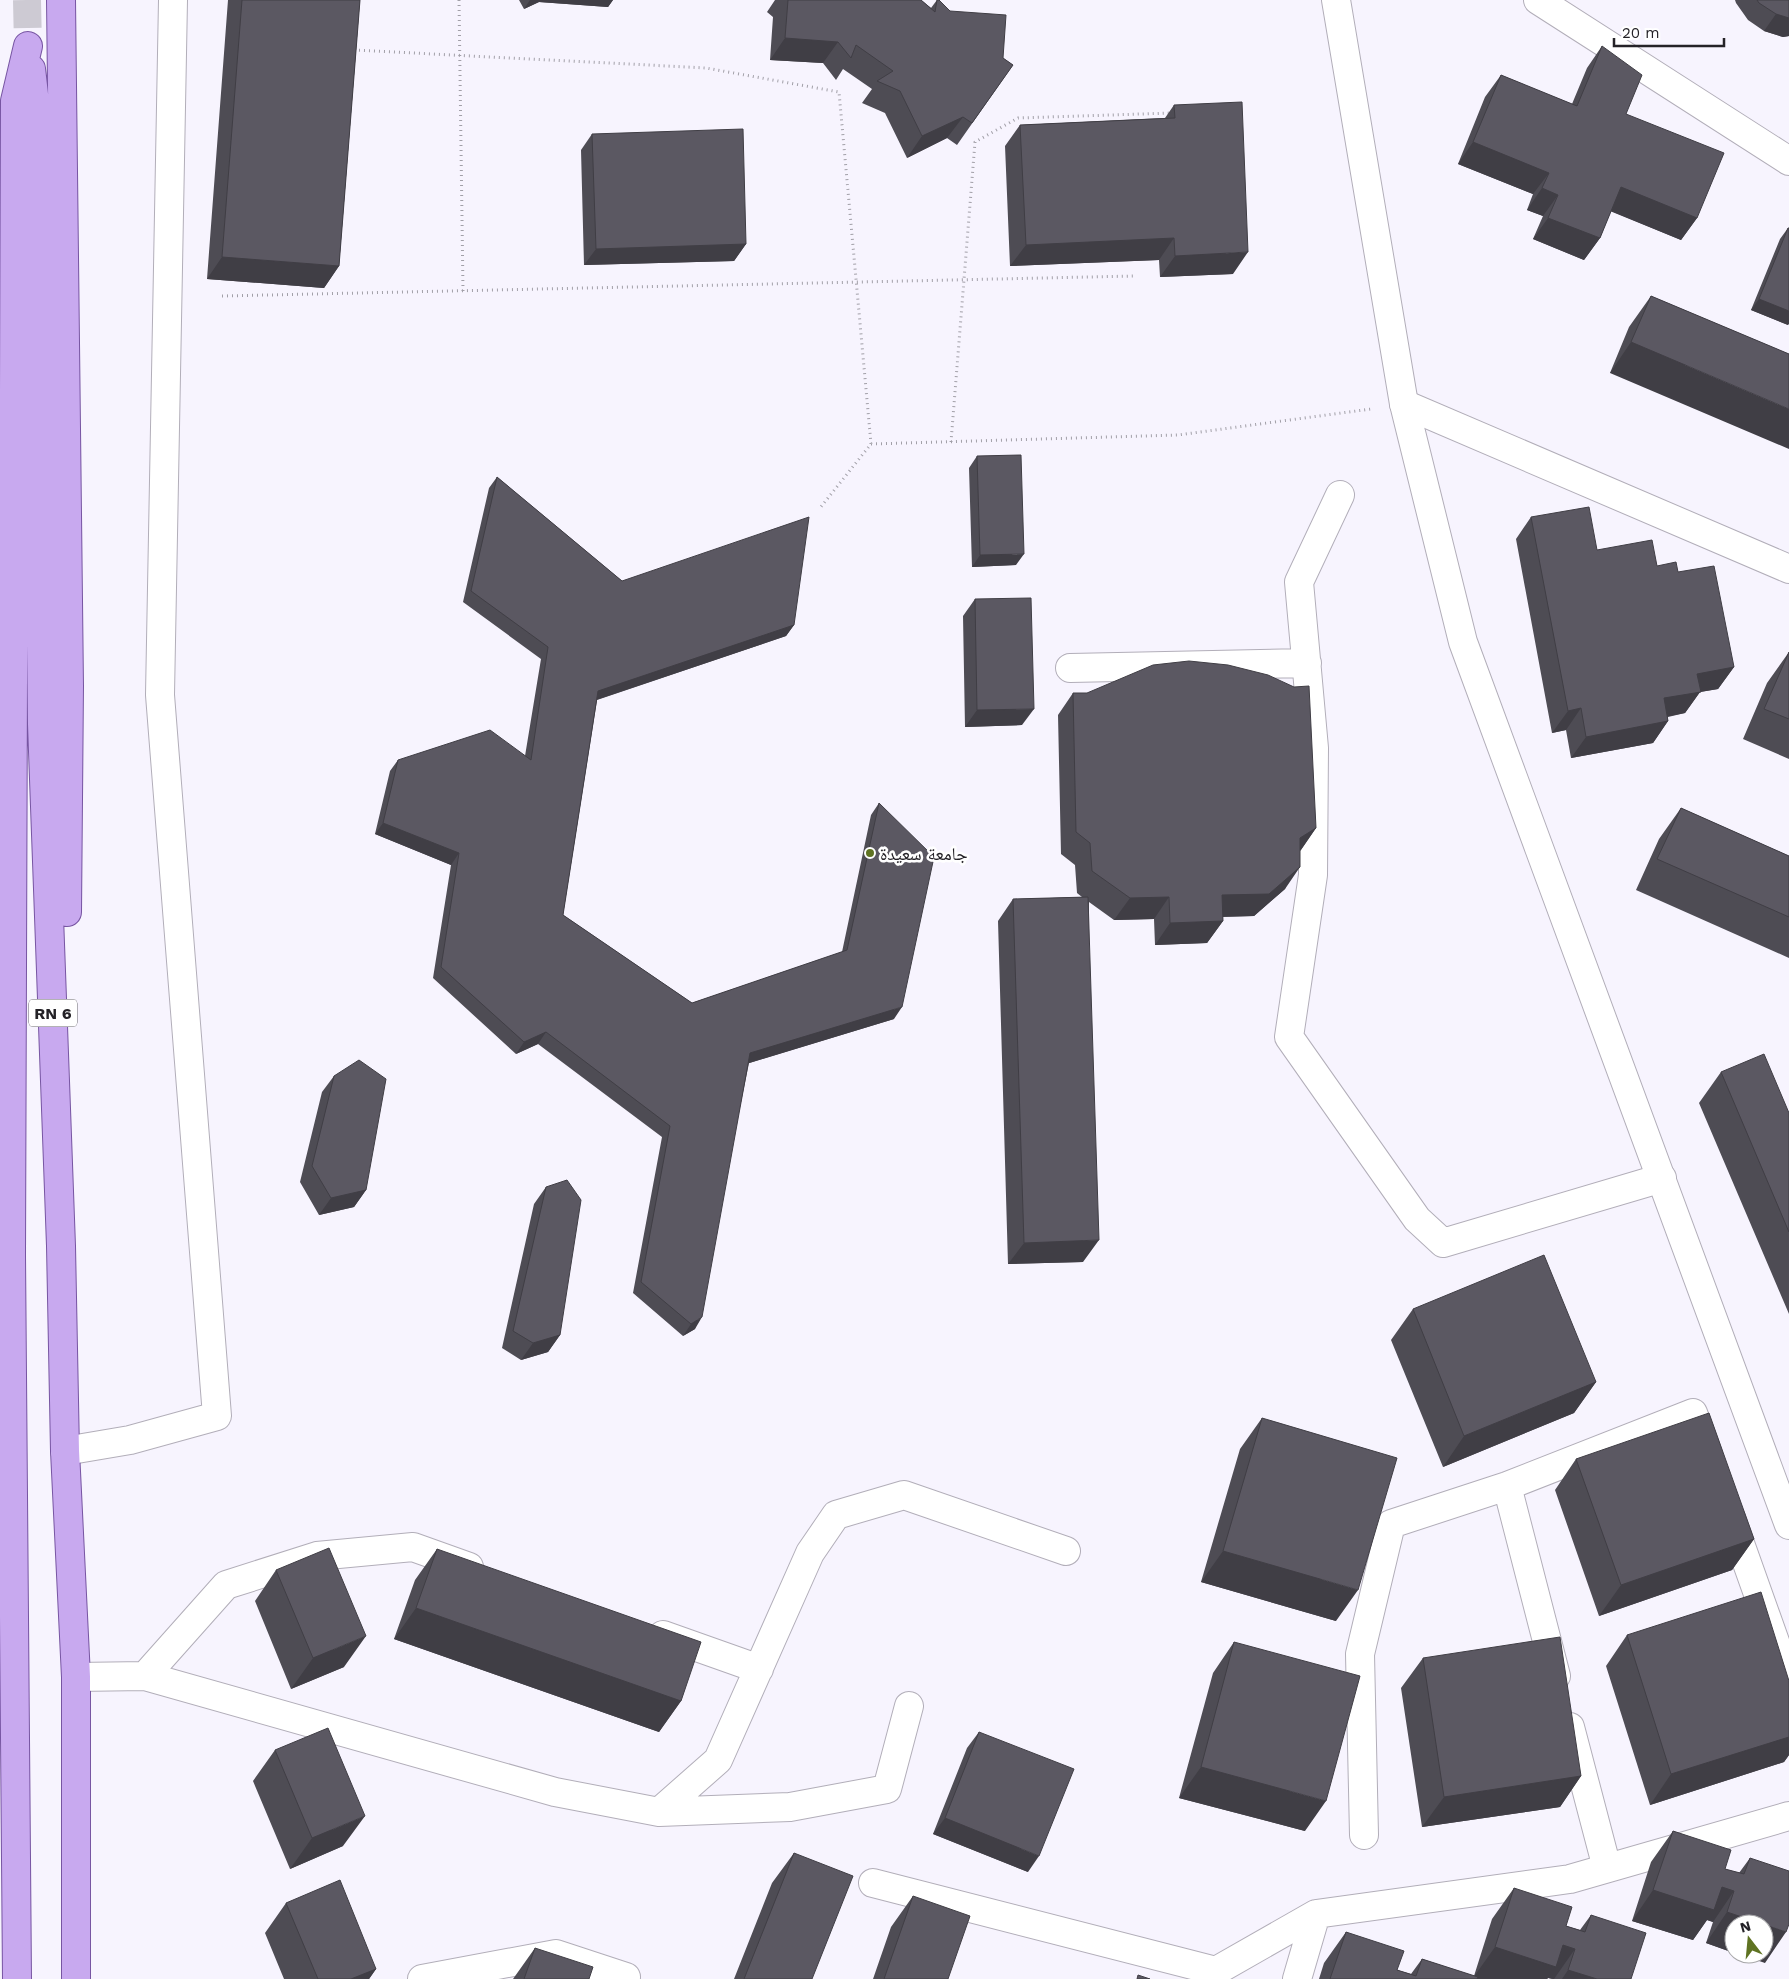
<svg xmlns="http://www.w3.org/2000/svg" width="1789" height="1979" font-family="'Work Sans','Noto Naskh Arabic',sans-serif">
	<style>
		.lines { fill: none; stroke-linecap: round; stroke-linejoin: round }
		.primary-tunnel { stroke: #cdcad3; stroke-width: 28; stroke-dasharray: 28 14; stroke-linecap: butt }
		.minor-casing { stroke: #b2aeb9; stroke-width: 30 }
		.tertiary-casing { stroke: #b2aeb9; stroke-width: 30 }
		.primary-casing { stroke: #7755a2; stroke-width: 30 }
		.path { stroke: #a19fa7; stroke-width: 3; stroke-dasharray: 1 4; stroke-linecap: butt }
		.minor { stroke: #fff; stroke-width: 28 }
		.tertiary { stroke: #fff; stroke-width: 28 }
		.primary { stroke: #c8a9ef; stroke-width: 28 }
		.wall { fill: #4e4c54 }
		.shaded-wall { fill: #403e45 }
		.building { fill: #5b5862; stroke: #403e45 }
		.poi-dot { fill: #5f7322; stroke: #fff; stroke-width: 2 }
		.labels { text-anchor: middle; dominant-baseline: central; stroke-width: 5; stroke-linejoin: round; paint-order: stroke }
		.shield { fill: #fff; stroke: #666468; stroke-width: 1 }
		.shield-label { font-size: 16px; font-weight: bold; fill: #242227 }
		.poi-label { font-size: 18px; fill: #242227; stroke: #fff; text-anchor: start }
	</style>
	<rect width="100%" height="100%" fill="#f7f4fe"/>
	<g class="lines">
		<path class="primary-tunnel" d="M 27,0 L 28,46"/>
		<g class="minor-casing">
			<path id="minor" d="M 1538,0 L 1789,161
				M 1404,404 L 1789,569
				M 1340,495 L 1299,582 L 1314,748 L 1313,875 L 1289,1037 L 1417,1219 L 1443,1243 L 1662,1178
				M 1070,668 L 1307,663
				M 65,1451 L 130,1440 L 217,1416 L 160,695 L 173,0
				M 1507,1486 L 1556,1676
				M 1731,1518 L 1789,1681
				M 663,1635 L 759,1669
				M 145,1676 L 226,1585 L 317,1556 L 413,1547 L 469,1567
				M 76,1677 L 145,1676 L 555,1792 L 659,1812 L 790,1807 L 887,1789 L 909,1706
				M 1570,1727 L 1607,1868
				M 659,1812 L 718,1760 L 810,1553 L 836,1515 L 904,1495 L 1066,1551
				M 1364,1835 L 1360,1654 L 1391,1524 L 1507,1486 L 1693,1413 L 1708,1454
				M 873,1883 L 1216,1971 L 1316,1914
				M 422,1979 L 556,1954 L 626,1977 L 625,1979
				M 1297,1979 L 1316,1914 L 1570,1879 L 1789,1816"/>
		</g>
		<g class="tertiary-casing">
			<path id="tertiary" d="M 1336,0 L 1404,404 L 1463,642 L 1789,1525"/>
		</g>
		<g class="primary-casing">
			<path id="primary" d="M 61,0 L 69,686 L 67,912
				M 31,69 L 35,103 L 42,724 L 61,1246 L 65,1451 L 76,1677 L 76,1979
				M 17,1979 L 11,1255 L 15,101 L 28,46"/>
		</g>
		<path class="path" d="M 459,0 L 463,291
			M 354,50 L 706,68 L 839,92 L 871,444 L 820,508
			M 222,296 L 1134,276
			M 951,442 L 975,142 L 1018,118 L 1172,113
			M 871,444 L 1178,435 L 1371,409"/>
		<use href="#minor" class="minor"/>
		<use href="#tertiary" class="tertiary"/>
		<use href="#primary" class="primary"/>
	</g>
	<path class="wall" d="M 228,0 L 360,0 L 339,266 L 324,288 L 207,279 Z
		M 519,0 L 613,0 L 608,7 L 539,2 L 524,9 Z
		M 775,0 L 921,0 L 931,8 L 937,0 L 939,0 L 950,11 L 1003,58 L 1013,65 L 957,145 L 947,138 L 907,158 L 885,113 L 862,103 L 872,89 L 843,69 L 836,80 L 823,63 L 770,60 L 773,17 L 767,12 Z
		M 1735,0 L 1789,0 L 1789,36 L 1783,37 L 1764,31 L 1748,20 L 1736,3 Z
		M 1602,46 L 1626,114 L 1697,218 L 1681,240 L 1611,211 L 1600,238 L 1584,260 L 1533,239 L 1543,216 L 1527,210 L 1533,194 L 1458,164 L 1485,97 L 1501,75 L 1572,104 L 1587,68 Z
		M 1174,105 L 1233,274 L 1160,277 L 1159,260 L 1010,266 L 1005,146 L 1020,125 L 1165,118 Z
		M 592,134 L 746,244 L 734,261 L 584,265 L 581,150 Z
		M 1788,228 L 1788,325 L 1751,310 L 1780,239 Z
		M 1651,296 L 1789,354 L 1610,373 L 1629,327 Z
		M 977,456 L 1016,565 L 972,567 L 969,468 Z
		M 497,477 L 622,581 L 794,625 L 786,636 L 597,700 L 563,915 L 692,1003 L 842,952 L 871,815 L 879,803 L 894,1019 L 749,1063 L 695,1329 L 683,1336 L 633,1293 L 662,1137 L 538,1044 L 516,1054 L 433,978 L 451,865 L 375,834 L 390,771 L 398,760 L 525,756 L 541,659 L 463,602 L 489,488 Z
		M 1531,517 L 1597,550 L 1678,572 L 1734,667 L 1718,689 L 1700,692 L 1685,713 L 1668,717 L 1668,721 L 1653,743 L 1571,758 L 1566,730 L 1552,733 L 1516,539 Z
		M 975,599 L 1022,725 L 965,727 L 963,616 Z
		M 1789,652 L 1789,759 L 1743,739 L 1767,683 Z
		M 1073,693 L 1316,828 L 1300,851 L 1285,889 L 1254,916 L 1223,917 L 1223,921 L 1207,943 L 1155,945 L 1154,919 L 1114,920 L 1089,902 L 1083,1262 L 1008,1264 L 998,921 L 1013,899 L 1082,897 L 1077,893 L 1075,865 L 1061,854 L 1058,715 Z
		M 1681,808 L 1789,856 L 1789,958 L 1636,890 L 1659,839 Z
		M 1721,1072 L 1789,1113 L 1789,1314 L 1699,1103 Z
		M 334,1076 L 366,1190 L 354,1207 L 319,1215 L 300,1182 L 322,1092 Z
		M 546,1187 L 560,1335 L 548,1352 L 521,1360 L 502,1348 L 534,1204 Z
		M 1413,1309 L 1596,1382 L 1574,1413 L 1443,1467 L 1391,1340 Z
		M 1262,1418 L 1336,1621 L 1201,1582 L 1240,1449 Z
		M 1576,1459 L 1754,1539 L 1732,1570 L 1599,1616 L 1555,1490 Z
		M 437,1549 L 681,1701 L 659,1732 L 394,1639 L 415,1580 Z
		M 276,1570 L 344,1667 L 291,1689 L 255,1601 Z
		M 1627,1635 L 1789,1681 L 1789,1755 L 1784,1762 L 1650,1805 L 1606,1666 Z
		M 1234,1642 L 1305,1831 L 1179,1798 L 1213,1673 Z
		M 1423,1658 L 1581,1776 L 1560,1807 L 1422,1827 L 1401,1688 Z
		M 979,1732 L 1028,1872 L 933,1834 L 967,1748 Z
		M 275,1750 L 343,1846 L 290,1869 L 253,1781 Z
		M 1673,1831 L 1725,1869 L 1739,1873 L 1750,1858 L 1765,1963 L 1734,1924 L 1734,1953 L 1706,1943 L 1713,1922 L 1707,1920 L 1693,1940 L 1632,1921 L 1651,1862 Z
		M 794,1853 L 812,1979 L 734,1979 L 772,1883 Z
		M 1514,1888 L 1566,1926 L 1580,1930 L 1591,1915 L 1631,1979 L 1552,1979 L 1548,1978 L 1547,1979 L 1319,1979 L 1324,1963 L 1346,1932 L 1397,1970 L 1411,1974 L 1422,1959 L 1474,1976 L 1492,1919 Z
		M 913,1896 L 948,1979 L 873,1979 L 891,1927 Z
		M 286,1903 L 376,1969 L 369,1979 L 284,1979 L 265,1933 Z
		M 535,1948 L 589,1979 L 513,1979 Z"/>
	<path class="shaded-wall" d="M 530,0 L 613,0 L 608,7 L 539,2 L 524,9 Z
		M 1776,14 L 1789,18 L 1789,36 L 1783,37 L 1764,31 Z
		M 785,38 L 838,42 L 823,63 L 770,60 Z
		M 963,117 L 947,138 L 907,158 L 922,136 Z
		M 1473,142 L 1549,173 L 1533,194 L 1458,164 Z
		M 1621,187 L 1697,218 L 1681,240 L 1605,209 Z
		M 1542,188 L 1558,195 L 1543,216 L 1527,210 Z
		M 1548,218 L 1600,238 L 1584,260 L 1533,239 Z
		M 1174,238 L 1159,260 L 1010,266 L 1026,245 Z
		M 746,244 L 734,261 L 584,265 L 596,249 Z
		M 1248,252 L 1233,274 L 1160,277 L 1175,256 Z
		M 222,257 L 339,266 L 324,288 L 207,279 Z
		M 1759,299 L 1789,311 L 1789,324 L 1788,325 L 1751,310 Z
		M 1631,342 L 1789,409 L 1789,449 L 1610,373 Z
		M 1024,554 L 1016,565 L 972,567 L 980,555 Z
		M 794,625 L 786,636 L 590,702 L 598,691 Z
		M 1734,667 L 1718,689 L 1700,692 L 1685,713 L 1649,720 L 1664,698 L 1697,674 Z
		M 1581,708 L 1566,730 L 1552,733 L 1568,711 Z
		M 1034,709 L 1022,725 L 965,727 L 977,710 Z
		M 1668,721 L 1653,743 L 1571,758 L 1586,737 Z
		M 383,823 L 459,853 L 451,865 L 375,834 Z
		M 1316,828 L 1301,850 L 1285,860 L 1300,838 Z
		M 1300,867 L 1285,889 L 1254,916 L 1207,917 L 1222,895 Z
		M 1169,897 L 1154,919 L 1114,920 L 1130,898 Z
		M 1223,921 L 1207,943 L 1155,945 L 1170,923 Z
		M 902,1007 L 894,1019 L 743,1065 L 750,1053 Z
		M 546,1032 L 538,1044 L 516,1054 L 524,1042 Z
		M 366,1190 L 354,1207 L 319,1215 L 331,1198 Z
		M 1099,1240 L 1083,1262 L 1008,1264 L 1024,1243 Z
		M 702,1317 L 695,1329 L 683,1336 L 691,1324 Z
		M 560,1335 L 548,1352 L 521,1360 L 533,1343 Z
		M 1596,1382 L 1574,1413 L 1443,1467 L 1464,1436 Z
		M 1754,1539 L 1732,1570 L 1599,1616 L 1621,1585 Z
		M 1223,1551 L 1358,1590 L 1336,1621 L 1201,1582 Z
		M 416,1608 L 681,1701 L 659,1732 L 394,1639 Z
		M 366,1636 L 344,1667 L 291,1689 L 313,1658 Z
		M 1789,1737 L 1789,1755 L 1784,1762 L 1650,1805 L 1671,1774 Z
		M 1201,1767 L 1326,1801 L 1305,1831 L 1179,1798 Z
		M 1581,1776 L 1560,1807 L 1422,1827 L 1444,1797 Z
		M 365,1816 L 343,1846 L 290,1869 L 312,1838 Z
		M 945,1818 L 1039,1856 L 1028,1872 L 933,1834 Z
		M 1722,1887 L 1734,1891 L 1713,1922 L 1707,1920 L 1693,1940 L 1632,1921 L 1653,1890 Z
		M 1727,1912 L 1763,1924 L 1734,1924 L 1734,1953 L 1706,1943 Z
		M 1764,1924 L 1786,1932 L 1765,1963 L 1739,1954 L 1764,1954 Z
		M 1563,1945 L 1575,1949 L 1554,1979 L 1548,1978 L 1547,1979 L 1476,1979 L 1473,1978 L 1495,1947 Z
		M 376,1969 L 369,1979 L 351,1979 Z
		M 1568,1970 L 1597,1979 L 1562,1979 Z"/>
	<path class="building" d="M 242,0 L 360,0 L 339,266 L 222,257 Z
		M 788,0 L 921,0 L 935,12 L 937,0 L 939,0 L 950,11 L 1006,15 L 1003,58 L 1013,65 L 972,123 L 963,117 L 922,136 L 900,91 L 877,81 L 893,71 L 856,45 L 851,58 L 838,42 L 785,38 Z
		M 1757,0 L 1789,0 L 1789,18 L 1776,14 L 1759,3 Z
		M 1602,46 L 1642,75 L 1626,114 L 1724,153 L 1697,218 L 1621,187 L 1600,238 L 1548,218 L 1558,195 L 1542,188 L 1549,173 L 1473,142 L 1501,75 L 1577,106 Z
		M 1242,102 L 1248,252 L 1175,256 L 1174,238 L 1026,245 L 1020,125 L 1175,118 L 1174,105 Z
		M 743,129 L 746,244 L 596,249 L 592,134 Z
		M 1788,228 L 1789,228 L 1789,311 L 1759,299 Z
		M 1651,296 L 1789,354 L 1789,409 L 1631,342 Z
		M 1021,455 L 1024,554 L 980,555 L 977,456 Z
		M 497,477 L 622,581 L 809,517 L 794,625 L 598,691 L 563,915 L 692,1003 L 847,950 L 879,803 L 934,857 L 902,1007 L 750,1053 L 702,1317 L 691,1324 L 641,1282 L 670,1126 L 546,1032 L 524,1042 L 441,967 L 459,853 L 383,823 L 398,760 L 490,730 L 531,760 L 548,647 L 471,591 Z
		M 1589,507 L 1597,550 L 1652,540 L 1657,566 L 1676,562 L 1678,572 L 1714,566 L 1734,667 L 1697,674 L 1701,692 L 1664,698 L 1668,721 L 1586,737 L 1581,708 L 1568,711 L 1531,517 Z
		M 1031,598 L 1034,709 L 977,710 L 975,599 Z
		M 1789,652 L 1789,719 L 1764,709 Z
		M 1189,661 L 1228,665 L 1268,675 L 1294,687 L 1309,686 L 1316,828 L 1300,838 L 1300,867 L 1269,894 L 1222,895 L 1223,921 L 1170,923 L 1169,897 L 1130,898 L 1092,871 L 1090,843 L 1076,832 L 1073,693 L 1087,693 L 1153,665 Z
		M 1681,808 L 1789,856 L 1789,917 L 1657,859 Z
		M 1088,897 L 1099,1240 L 1024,1243 L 1013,899 Z
		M 1764,1054 L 1789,1113 L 1789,1232 L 1721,1072 Z
		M 359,1060 L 386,1079 L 366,1190 L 331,1198 L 312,1166 L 334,1076 Z
		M 567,1180 L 581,1200 L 560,1335 L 533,1343 L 513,1331 L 546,1187 Z
		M 1544,1255 L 1596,1382 L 1464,1436 L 1413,1309 Z
		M 1709,1413 L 1754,1539 L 1621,1585 L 1576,1459 Z
		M 1262,1418 L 1397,1458 L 1358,1590 L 1223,1551 Z
		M 329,1548 L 366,1636 L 313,1658 L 276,1570 Z
		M 437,1549 L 701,1642 L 681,1701 L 416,1608 Z
		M 1761,1592 L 1789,1681 L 1789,1737 L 1671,1774 L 1627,1635 Z
		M 1560,1637 L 1581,1776 L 1444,1797 L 1423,1658 Z
		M 1234,1642 L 1360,1676 L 1326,1801 L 1201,1767 Z
		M 328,1728 L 365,1816 L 312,1838 L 275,1750 Z
		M 979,1732 L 1074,1769 L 1039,1856 L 945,1818 Z
		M 1673,1831 L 1731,1850 L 1725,1869 L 1744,1874 L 1750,1858 L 1789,1871 L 1789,1924 L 1786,1932 L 1727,1912 L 1734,1891 L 1722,1887 L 1714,1910 L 1653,1890 Z
		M 794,1853 L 853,1876 L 812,1979 L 744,1979 Z
		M 340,1880 L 376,1969 L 351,1979 L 318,1979 L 286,1903 Z
		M 1514,1888 L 1572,1907 L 1566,1926 L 1585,1932 L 1591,1915 L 1646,1933 L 1631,1979 L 1597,1979 L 1568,1970 L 1575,1949 L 1563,1945 L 1556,1967 L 1495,1947 Z
		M 913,1896 L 970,1916 L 948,1979 L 884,1979 Z
		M 1346,1932 L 1404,1951 L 1397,1970 L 1416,1976 L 1422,1959 L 1478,1977 L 1477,1979 L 1330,1979 Z
		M 535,1948 L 593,1967 L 589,1979 L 524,1979 Z
		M 1138,1975 L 1150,1979 L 1137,1979 Z"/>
	<circle class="poi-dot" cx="870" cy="853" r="5"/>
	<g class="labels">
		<rect class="shield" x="29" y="999.5" width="48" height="27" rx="4"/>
		<g class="shield-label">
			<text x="53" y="1013">RN 6</text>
		</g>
		<g class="poi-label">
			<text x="880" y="853">جامعة سعيدة</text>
		</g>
	</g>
	<g transform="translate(1749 1939) rotate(344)"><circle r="24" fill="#ffffff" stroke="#a7a7a9"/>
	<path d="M0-4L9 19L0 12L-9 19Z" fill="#5f7322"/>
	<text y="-8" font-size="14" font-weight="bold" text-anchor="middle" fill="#242227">N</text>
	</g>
	<path d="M1614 38v8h110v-8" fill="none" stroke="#242227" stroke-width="2.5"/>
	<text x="1622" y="38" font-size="15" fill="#242227" stroke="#ffffff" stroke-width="4" paint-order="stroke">20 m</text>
</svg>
